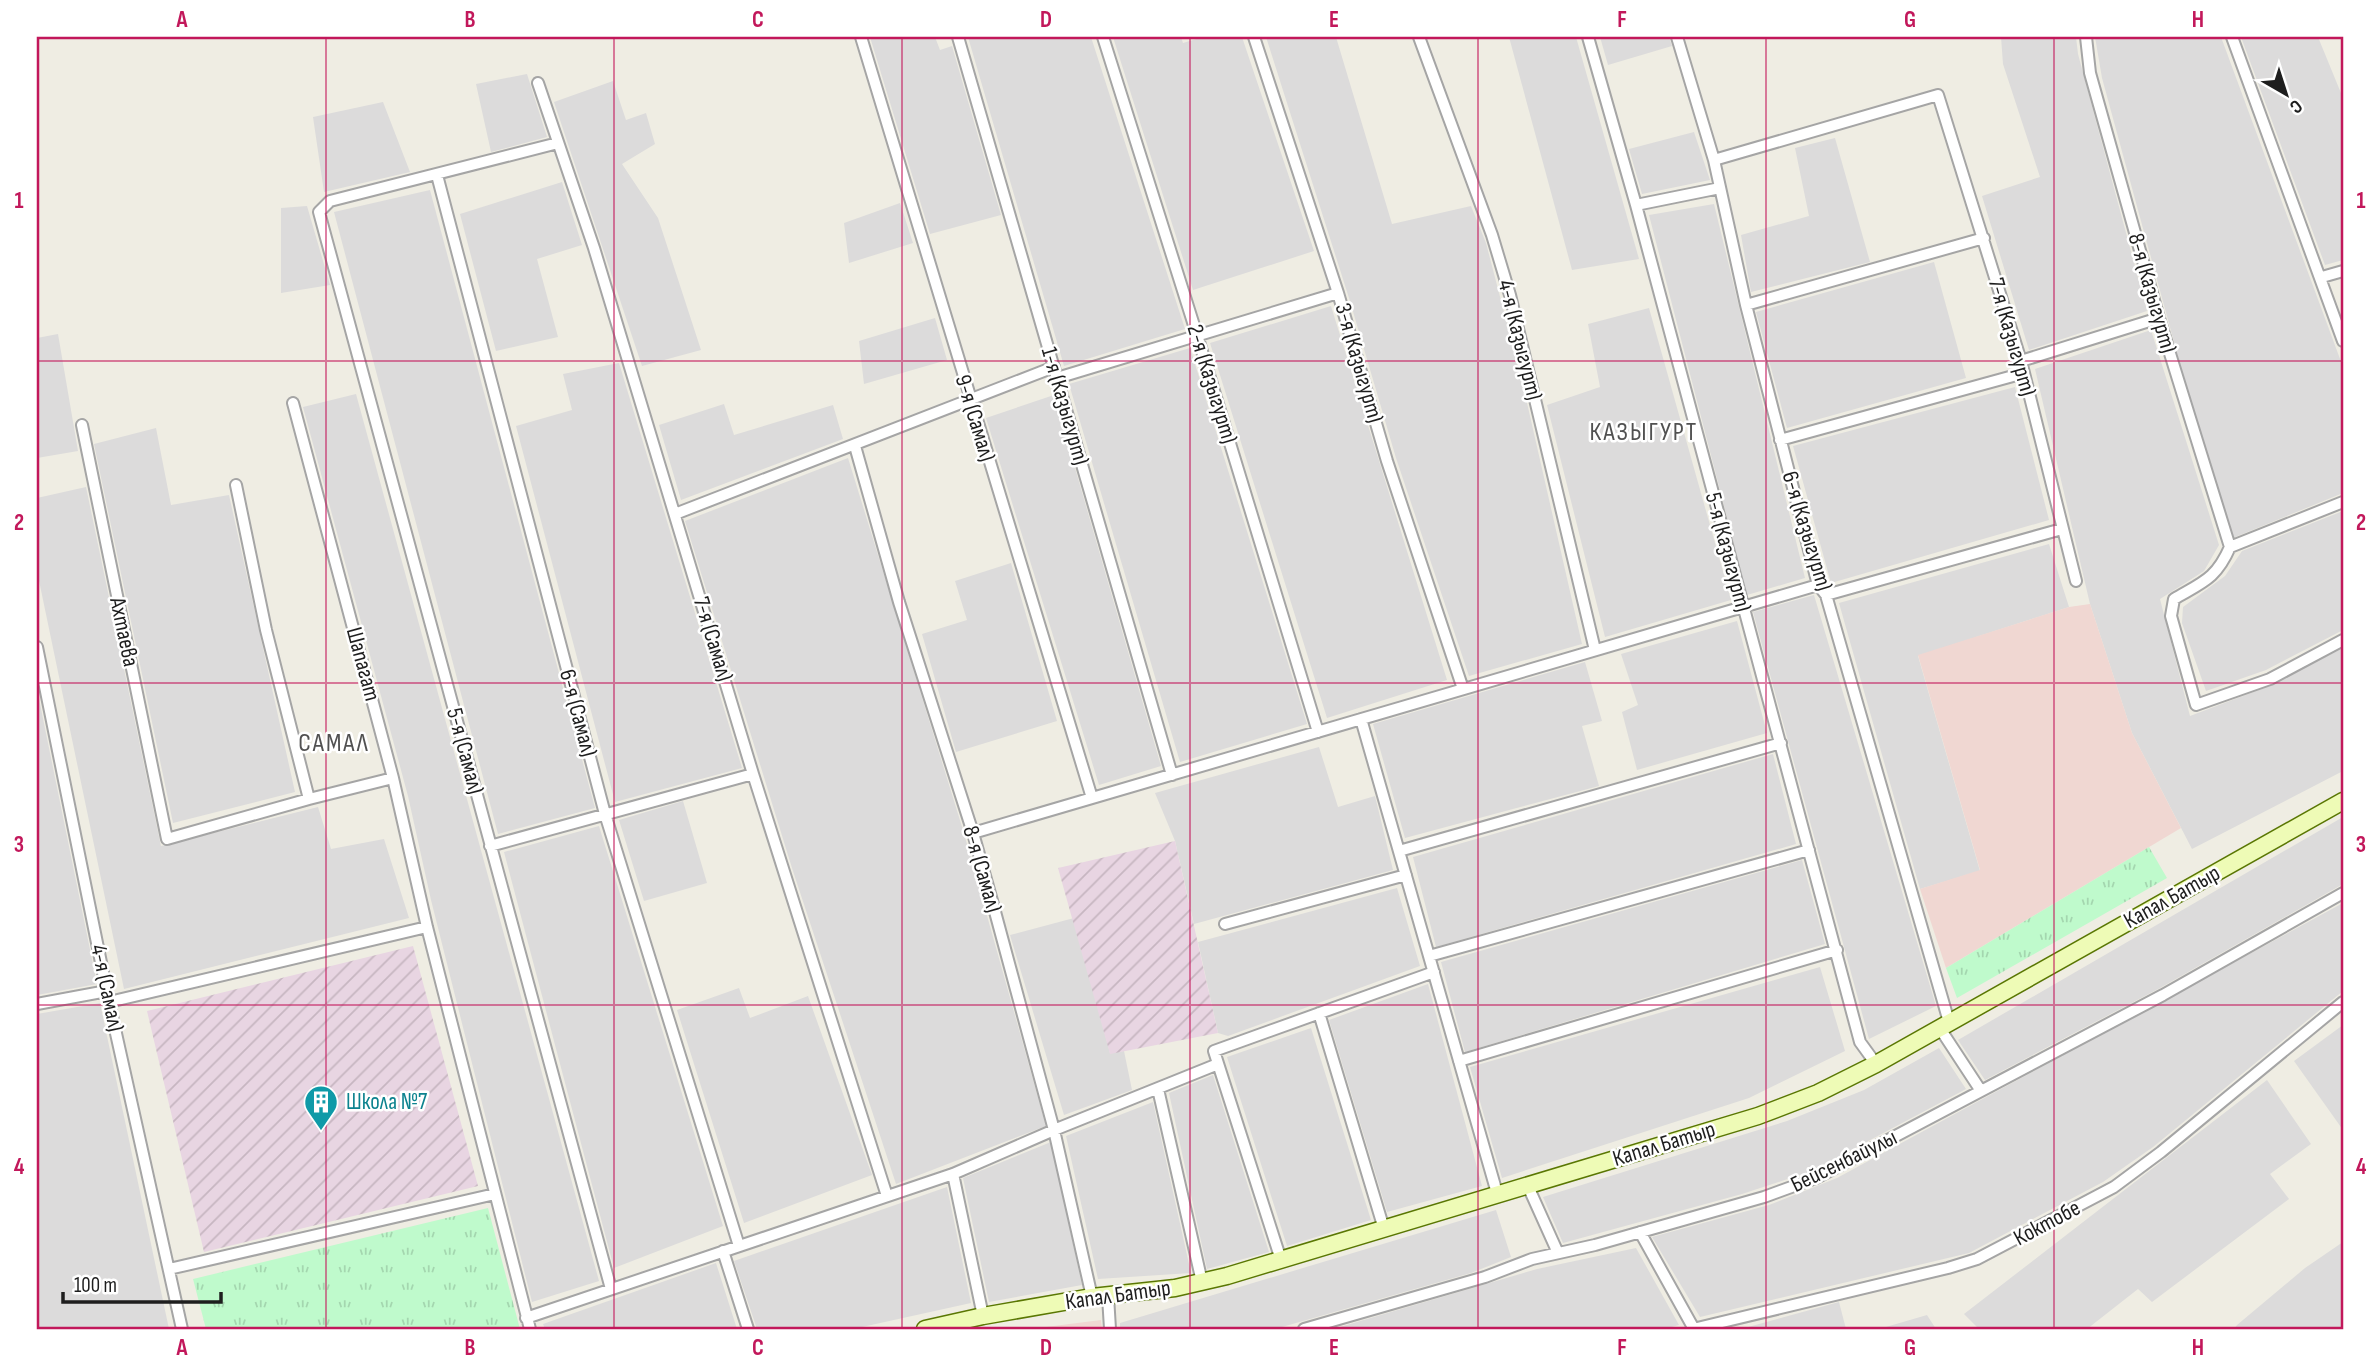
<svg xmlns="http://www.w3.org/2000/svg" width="2380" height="1366" font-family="'Sofia Sans Condensed',sans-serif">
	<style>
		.residential { fill: #dcdbdb }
		.commercial { fill: #f0d7d2 }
		.industrial { fill: url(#industrial-furrows) }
		.park { fill: url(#park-tufts) }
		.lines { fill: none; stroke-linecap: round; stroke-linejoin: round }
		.minor-casing { stroke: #a5a5a5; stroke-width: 14 }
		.secondary-casing { stroke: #5a7703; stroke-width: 19 }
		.minor { stroke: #fff; stroke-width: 10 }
		.secondary { stroke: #eefbb6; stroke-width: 16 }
		.grid { fill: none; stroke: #c2185b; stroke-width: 2; stroke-opacity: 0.55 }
		.labels { text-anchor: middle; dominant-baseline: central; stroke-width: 5; stroke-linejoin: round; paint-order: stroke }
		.street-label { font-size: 23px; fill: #1e1e1e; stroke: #fff }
		.culture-label { font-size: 23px; fill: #0d838f; stroke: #fff; text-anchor: start }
		.quarter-label { font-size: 26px; letter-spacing: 2px; fill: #515151; stroke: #fff }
		.neatline { fill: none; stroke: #c2185b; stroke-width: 2.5 }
		.grid-label { font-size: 23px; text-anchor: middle; font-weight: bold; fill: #c2185b }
	</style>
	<defs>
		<pattern id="industrial-furrows" width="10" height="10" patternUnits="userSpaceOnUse" patternTransform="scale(1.75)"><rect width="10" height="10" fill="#e8d5e2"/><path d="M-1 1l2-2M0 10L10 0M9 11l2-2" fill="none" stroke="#c7b6c1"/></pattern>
		<pattern id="park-tufts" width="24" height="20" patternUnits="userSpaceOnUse" patternTransform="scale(1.75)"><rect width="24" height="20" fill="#bffacc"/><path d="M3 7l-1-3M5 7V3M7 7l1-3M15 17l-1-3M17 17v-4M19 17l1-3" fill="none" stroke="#a4d6af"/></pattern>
	</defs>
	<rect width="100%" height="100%" fill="#efede3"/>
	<path class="residential" d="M 870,37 L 935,37 L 940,50 L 952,46 L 1001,215 L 930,234 Z
		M 968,37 L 1091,37 L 1185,329 L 1064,366 Z
		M 1113,37 L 1181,37 L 1183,43 L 1203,37 L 1242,37 L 1314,251 L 1193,290 Z
		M 1266,37 L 1336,37 L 1392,224 L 1471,206 L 1486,243 L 1522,381 L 1582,644 L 1469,676 L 1396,458 L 1349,298 Z
		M 1509,37 L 1576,37 L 1639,259 L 1572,270 Z
		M 1600,37 L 1669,37 L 1672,46 L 1608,65 Z
		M 2001,37 L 2076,37 L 2078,54 L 2147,311 L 2029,350 L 1982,196 L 2040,177 L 2003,64 Z
		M 2095,37 L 2221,37 L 2343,367 L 2343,493 L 2228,540 L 2102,78 Z
		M 2241,37 L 2318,37 L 2343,98 L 2343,260 L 2325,265 Z
		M 527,74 L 547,137 L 491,152 L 476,84 Z
		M 613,81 L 626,120 L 646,113 L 655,144 L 622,164 L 658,218 L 701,350 L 642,366 L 554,102 Z
		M 383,102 L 410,172 L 324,192 L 313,117 Z
		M 1694,132 L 1710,180 L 1642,194 L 1629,149 Z
		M 1835,138 L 1870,262 L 1751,292 L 1741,235 L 1809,216 L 1795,148 Z
		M 562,182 L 582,245 L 537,259 L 558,337 L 496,351 L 460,214 Z
		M 430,190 L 595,808 L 498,834 L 334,212 Z
		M 900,203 L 913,243 L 849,263 L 844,223 Z
		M 1714,204 L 1805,578 L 1747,595 L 1649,215 Z
		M 307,206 L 330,285 L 281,293 L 281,208 Z
		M 1934,262 L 1966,378 L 1787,428 L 1756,312 Z
		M 1331,306 L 1447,680 L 1327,718 L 1210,343 Z
		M 1649,308 L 1731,600 L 1605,637 L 1547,405 L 1600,387 L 1588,324 Z
		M 935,318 L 947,360 L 864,384 L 859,341 Z
		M 2151,330 L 2219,545 L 2204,571 L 2160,599 L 2190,716 L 2264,688 L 2343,648 L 2343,771 L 2192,849 L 2132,733 L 2090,604 L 2035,369 Z
		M 58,334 L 78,451 L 37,458 L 37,338 Z
		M 1190,348 L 1307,724 L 1180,762 L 1069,384 Z
		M 619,363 L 742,768 L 615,802 L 516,426 L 572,410 L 563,374 Z
		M 2015,387 L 2049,520 L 1831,583 L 1793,446 Z
		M 356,394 L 599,1281 L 532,1302 L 431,900 L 408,796 L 303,407 Z
		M 1054,395 L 1161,766 L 1099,785 L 986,418 Z
		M 724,404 L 734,435 L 833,405 L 843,439 L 681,500 L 659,425 Z
		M 156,428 L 171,505 L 229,495 L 295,792 L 173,823 L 94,444 Z
		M 848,458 L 963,830 L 1046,1126 L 896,1184 L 792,868 L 685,521 Z
		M 86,487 L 161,846 L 318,807 L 331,849 L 384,839 L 409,918 L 124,989 L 37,571 L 37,498 Z
		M 2343,511 L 2343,630 L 2266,670 L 2206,691 L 2182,623 L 2183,607 L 2225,576 L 2242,551 Z
		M 2049,544 L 2069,607 L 1918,656 L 1980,871 L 1920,889 L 1839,603 Z
		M 1011,563 L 1057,721 L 956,752 L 922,634 L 967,620 L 955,581 Z
		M 1814,595 L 1936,1006 L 1869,1039 L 1753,612 Z
		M 1737,621 L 1767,733 L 1637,770 L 1622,712 L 1638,705 L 1621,654 Z
		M 1585,662 L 1602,721 L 1582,726 L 1599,786 L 1405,838 L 1373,724 Z
		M 37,689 L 97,984 L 37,995 Z
		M 1319,747 L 1338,807 L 1375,796 L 1393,870 L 1194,924 L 1175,841 L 1155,793 Z
		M 1773,754 L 1796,844 L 1436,947 L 1413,857 Z
		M 683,801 L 707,883 L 644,901 L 619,820 Z
		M 2343,817 L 2343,884 L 2160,988 L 1985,1080 L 1958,1040 Z
		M 599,826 L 723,1226 L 614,1268 L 504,852 Z
		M 1802,860 L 1825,944 L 1465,1052 L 1441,962 Z
		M 1397,888 L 1420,966 L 1228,1036 L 1218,1033 L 1198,942 Z
		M 2343,903 L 2343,991 L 2153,1147 L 2103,1182 L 1969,1253 L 1700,1317 L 1652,1237 L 1769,1205 L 1837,1178 Z
		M 1074,918 L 1110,1053 L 1124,1051 L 1132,1090 L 1064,1115 L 1010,935 Z
		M 1820,967 L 1845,1051 L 1749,1098 L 1502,1178 L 1470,1067 Z
		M 1428,984 L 1482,1186 L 1387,1212 L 1329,1020 Z
		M 739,988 L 750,1018 L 808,996 L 872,1175 L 744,1223 L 677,1010 Z
		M 100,1003 L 169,1329 L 37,1329 L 37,1014 Z
		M 2343,1025 L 2343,1130 L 2294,1061 Z
		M 1311,1028 L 1371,1220 L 1287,1246 L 1227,1057 Z
		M 1939,1048 L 1966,1089 L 1812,1171 L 1742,1194 L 1563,1243 L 1543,1197 L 1787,1121 L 1864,1090 Z
		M 1213,1075 L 1269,1252 L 1207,1269 L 1169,1093 Z
		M 2267,1080 L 2311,1144 L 2270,1174 L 2289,1199 L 2152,1302 L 2138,1289 L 2087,1329 L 1979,1329 L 1964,1314 Z
		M 1153,1102 L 1191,1273 L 1098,1279 L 1066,1136 Z
		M 1051,1142 L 1082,1285 L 989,1302 L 963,1178 Z
		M 947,1187 L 971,1303 L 853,1329 L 757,1329 L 734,1261 Z
		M 1496,1210 L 1511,1257 L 1471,1273 L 1275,1329 L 1120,1329 L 1120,1323 Z
		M 2343,1242 L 2343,1329 L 2234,1329 L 2237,1325 L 2305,1268 Z
		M 1636,1248 L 1679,1325 L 1664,1329 L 1333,1329 L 1537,1269 Z
		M 716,1263 L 737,1329 L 545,1329 L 543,1324 Z
		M 1839,1302 L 1846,1329 L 1741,1329 Z
		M 1927,1315 L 1936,1329 L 1879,1329 Z"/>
	<path class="commercial" d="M 2090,604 L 2132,733 L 2181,828 L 1946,968 L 1920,889 L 1980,870 L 1918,655 L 2069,607 Z
		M 1101,1320 L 1102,1329 L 1030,1329 Z"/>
	<path class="industrial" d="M 1175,841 L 1218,1033 L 1110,1054 L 1058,868 Z
		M 413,946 L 478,1186 L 204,1252 L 147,1011 Z"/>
	<path class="park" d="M 2149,847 L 2167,878 L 1957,998 L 1946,968 Z
		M 488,1208 L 520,1329 L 206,1329 L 193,1279 Z"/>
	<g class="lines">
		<g class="minor-casing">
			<path id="minor" d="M 861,37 L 1092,798
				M 958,37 L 1172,775
				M 1103,37 L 1197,335 L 1318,732
				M 1254,37 L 1338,293 L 1387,461 L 1463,689
				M 1419,37 L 1492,235 L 1510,295 L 1595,650
				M 1588,37 L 1636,205 L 1860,1042 L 1876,1064
				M 1677,37 L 1714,160 L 1746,305 L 1818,585 L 1826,595 L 1949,1022
				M 2086,37 L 2090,73 L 2159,318 L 2230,547
				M 2232,37 L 2343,341
				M 538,83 L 594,248 L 753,774 L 887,1196
				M 558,143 L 330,201 L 319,212 L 611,1289
				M 1714,160 L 1938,95 L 2021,361 L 2076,581
				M 437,175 L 605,814 L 739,1246
				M 1636,205 L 1720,188
				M 2322,277 L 2343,271
				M 1746,305 L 1984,238
				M 2021,361 L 2159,318
				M 1057,378 L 1338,293
				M 293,403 L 393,778 L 427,927 L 530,1329
				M 82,425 L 167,839 L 309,799 L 393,778
				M 1780,440 L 2024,373
				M 855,446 L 899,602 L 973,833 L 994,908 L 1054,1130 L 1092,1297
				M 236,485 L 266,630 L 309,799
				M 2343,502 L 2230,547 C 2216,579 2203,582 2174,599 L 2171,616 L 2196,705 L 2270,679 L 2343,640
				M 675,514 L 1054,367
				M 1826,595 L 2062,529
				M 37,647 L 109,1002 L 182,1329
				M 1361,719 L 1497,1193
				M 973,833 L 1818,585
				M 490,846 L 753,774
				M 1399,851 L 1781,743
				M 1225,924 L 1406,875
				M 1429,956 L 1809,850
				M 109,1002 L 427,927
				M 37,1004 L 107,991
				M 1319,1013 L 1384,1229
				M 1939,1027 L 1981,1091
				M 1459,1061 L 1837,950
				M 1158,1089 L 1202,1282
				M 953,1174 L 983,1316
				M 1527,1184 L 1558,1253
				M 1640,1232 L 1694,1329
				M 723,1251 L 748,1329
				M 1281,1260 L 1214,1051 L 1434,972
				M 169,1269 L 495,1194
				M 1108,1296 L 1110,1329
				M 526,1318 L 953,1174 L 1054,1130 L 1218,1064
				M 1304,1329 L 1485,1277 L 1532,1259 L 1595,1245 L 1764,1197 L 1816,1178 L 2163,995 L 2343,893
				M 1693,1329 L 1948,1268 L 1977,1259 L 2114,1187 L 2161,1152 L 2343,1002"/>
		</g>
		<g class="secondary-casing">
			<path id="secondary" d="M 925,1329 L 983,1316 L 1092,1297 L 1175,1288 L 1227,1276 L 1758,1116 L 1818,1093 L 1876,1064 L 2343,801"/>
		</g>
		<use href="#minor" class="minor"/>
		<use href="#secondary" class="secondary"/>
	</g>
	<path class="grid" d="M 326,37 L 326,1329M 614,37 L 614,1329M 902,37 L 902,1329M 1190,37 L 1190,1329M 1478,37 L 1478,1329M 1766,37 L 1766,1329M 2054,37 L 2054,1329M 37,361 L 2343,361M 37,683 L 2343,683M 37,1005 L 2343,1005"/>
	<defs>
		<g id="building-pin" transform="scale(1.75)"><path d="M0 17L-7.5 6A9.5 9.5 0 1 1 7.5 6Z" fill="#0f9aa8" stroke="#fff"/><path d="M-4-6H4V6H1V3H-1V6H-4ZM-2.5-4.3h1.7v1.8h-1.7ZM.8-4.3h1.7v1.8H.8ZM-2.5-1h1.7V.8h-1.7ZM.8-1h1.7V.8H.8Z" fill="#fff"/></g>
	</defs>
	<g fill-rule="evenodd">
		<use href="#building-pin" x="321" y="1102"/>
	</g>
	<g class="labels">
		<g class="street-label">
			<text transform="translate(2152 293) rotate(74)">8-я (Казыгурт)</text>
			<text transform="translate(2012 337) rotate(74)">7-я (Казыгурт)</text>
			<text transform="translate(1520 340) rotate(76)">4-я (Казыгурт)</text>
			<text transform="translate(1359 363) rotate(74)">3-я (Казыгурт)</text>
			<text transform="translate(1212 384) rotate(73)">2-я (Казыгурт)</text>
			<text transform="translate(1065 406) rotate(74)">1-я (Казыгурт)</text>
			<text transform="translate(975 418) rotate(73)">9-я (Самал)</text>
			<text transform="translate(1807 531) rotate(73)">6-я (Казыгурт)</text>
			<text transform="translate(1728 552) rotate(75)">5-я (Казыгурт)</text>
			<text transform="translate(124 632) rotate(78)">Ахтаева</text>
			<text transform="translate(713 639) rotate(73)">7-я (Самал)</text>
			<text transform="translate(363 664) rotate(75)">Шапагат</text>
			<text transform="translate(578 713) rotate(75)">6-я (Самал)</text>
			<text transform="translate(465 751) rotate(75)">5-я (Самал)</text>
			<text transform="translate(982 869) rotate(74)">8-я (Самал)</text>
			<text transform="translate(2172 897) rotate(-29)">Капал Батыр</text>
			<text transform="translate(107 988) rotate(78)">4-я (Самал)</text>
			<text transform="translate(1664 1144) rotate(-17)">Капал Батыр</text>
			<text transform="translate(1844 1161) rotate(-26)">Бейсенбайулы</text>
			<text transform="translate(2047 1223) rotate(-28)">Коктобе</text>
			<text transform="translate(1118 1295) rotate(-8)">Капал Батыр</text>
		</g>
		<g class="culture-label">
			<text x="346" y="1102">Школа №7</text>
		</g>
		<g class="quarter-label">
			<text x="1644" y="432">КАЗЫГУРТ</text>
			<text x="334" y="743">САМАЛ</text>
		</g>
	</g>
	<rect width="2380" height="1366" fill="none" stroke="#ffffff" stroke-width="77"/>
	<g transform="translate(2286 94) rotate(141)" stroke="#ffffff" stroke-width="5" paint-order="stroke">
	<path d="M0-5L12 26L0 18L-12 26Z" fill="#1e1e1e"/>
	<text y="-10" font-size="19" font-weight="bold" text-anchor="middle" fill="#1e1e1e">С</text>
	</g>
	<path d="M63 1292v10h158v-10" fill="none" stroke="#1e1e1e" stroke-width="3.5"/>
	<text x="74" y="1292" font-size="21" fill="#1e1e1e" stroke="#ffffff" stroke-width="5" paint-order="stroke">100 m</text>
	<rect x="38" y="38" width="2304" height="1290" class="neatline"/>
	<g class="grid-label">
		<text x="182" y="27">A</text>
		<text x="470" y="27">B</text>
		<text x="758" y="27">C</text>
		<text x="1046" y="27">D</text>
		<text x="1334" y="27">E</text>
		<text x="1622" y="27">F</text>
		<text x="1910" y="27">G</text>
		<text x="2198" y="27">H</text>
		<text x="19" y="208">1</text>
		<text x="2361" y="208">1</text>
		<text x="19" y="530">2</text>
		<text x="2361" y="530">2</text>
		<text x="19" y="852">3</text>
		<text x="2361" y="852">3</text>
		<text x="19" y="1174">4</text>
		<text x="2361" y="1174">4</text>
		<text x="182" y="1355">A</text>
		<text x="470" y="1355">B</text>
		<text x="758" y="1355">C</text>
		<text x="1046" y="1355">D</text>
		<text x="1334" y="1355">E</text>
		<text x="1622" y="1355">F</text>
		<text x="1910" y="1355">G</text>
		<text x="2198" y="1355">H</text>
	</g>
</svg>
